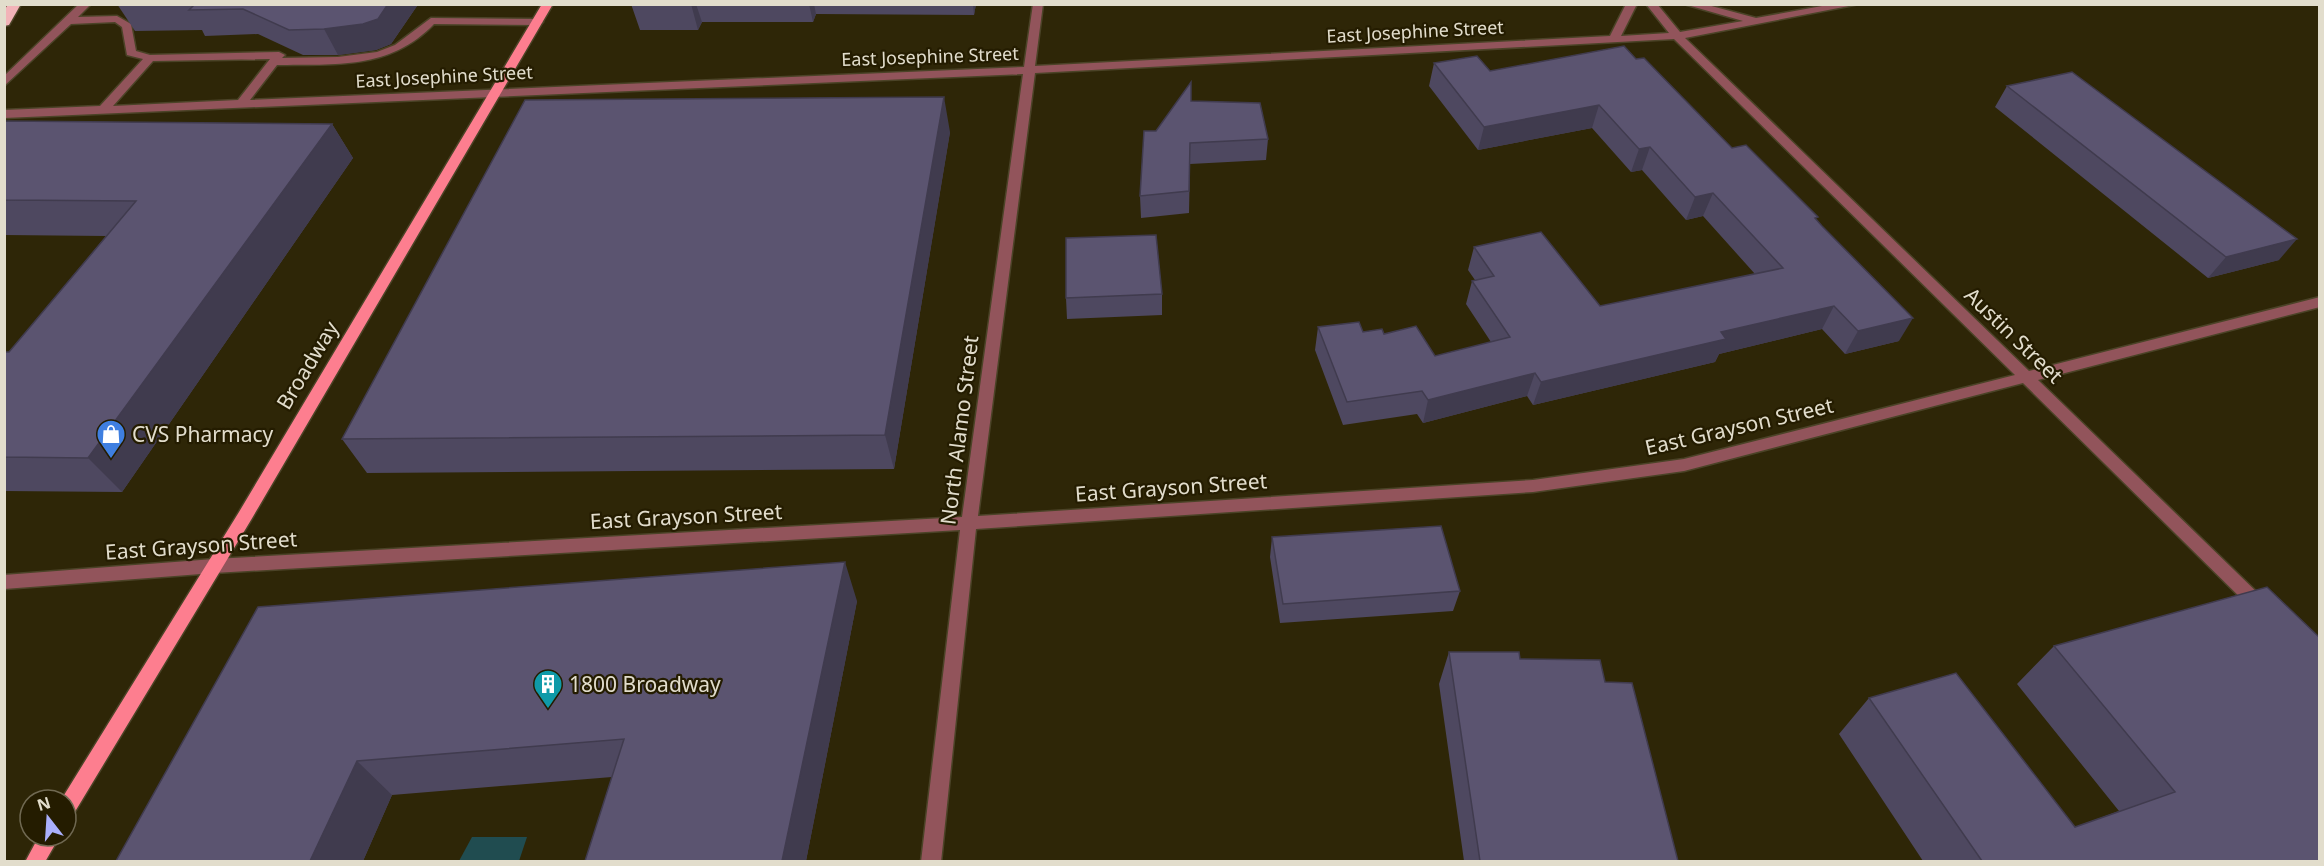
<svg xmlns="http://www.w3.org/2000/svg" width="2324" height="866" font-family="'Noto Sans',sans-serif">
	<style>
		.water { fill: #204c50 }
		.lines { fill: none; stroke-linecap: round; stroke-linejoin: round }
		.minor-casing { stroke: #4b4327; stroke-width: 3 }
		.major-casing { stroke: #4b4327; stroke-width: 3 }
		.highway-casing { stroke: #4b4327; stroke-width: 3 }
		.minor { fill: #92545b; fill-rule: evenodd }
		.major { fill: #fd7e8f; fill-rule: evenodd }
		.highway { fill: #f2b3b8; fill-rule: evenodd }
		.wall { fill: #4e4860 }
		.shaded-wall { fill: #403b4e }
		.building { fill: #5b5470; stroke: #403b4e; stroke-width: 1.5 }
		.labels { text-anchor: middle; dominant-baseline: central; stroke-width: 4.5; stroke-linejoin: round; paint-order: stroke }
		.far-street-label { font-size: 18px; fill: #e2ddcc; stroke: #241c00 }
		.street-label { font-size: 21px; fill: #e2ddcc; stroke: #241c00 }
		.poi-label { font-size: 21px; fill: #e2ddcc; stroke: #241c00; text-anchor: start }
	</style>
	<rect width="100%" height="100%" fill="#2e2607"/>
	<path class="water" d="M 472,837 L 527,837 L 519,861 L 459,861 Z"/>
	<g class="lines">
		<g class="minor-casing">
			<path id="minor" d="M 79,4 L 91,4 L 78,17 L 117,16 L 131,24 L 136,51 L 150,55 L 279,52 L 285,55 L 282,58 L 338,57 L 377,52 L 395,45 L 431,18 L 538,19 L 543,22 L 538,25 L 434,24 C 390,70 335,64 277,65 L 250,100 L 1024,67 L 1033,4 L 1043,4 L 1035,66 L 1610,36 L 1626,4 L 1637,4 L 1621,36 L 1669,33 L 1646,4 L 1657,4 L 1680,32 L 1743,21 L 1684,4 L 1704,4 L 1756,18 L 1833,4 L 1859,4 L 1685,38 L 2029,371 L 2320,297 L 2320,307 L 2038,380 L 2266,601 L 2268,606 L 2266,611 L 2260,613 L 2254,611 L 2023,383 L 1684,471 L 1533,492 L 976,529 L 941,862 L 921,862 L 960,530 L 214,573 L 4,589 L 4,575 L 214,559 L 962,517 L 1023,74 L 4,118 L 4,110 L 100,106 L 143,59 L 127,55 L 122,27 L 115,22 L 71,24 L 4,86 L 4,76 ZM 1674,39 L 2015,375 L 1684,459 L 1533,480 L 978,516 L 1035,73 ZM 270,59 L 238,100 L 113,106 L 153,61 Z"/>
		</g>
		<g class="major-casing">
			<path id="major" d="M 542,4 L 553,4 L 251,520 L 73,815 L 66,818 L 66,800 L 61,800 L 239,512 Z
				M 39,836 L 60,836 L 45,862 L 25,862 Z"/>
		</g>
		<g class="highway-casing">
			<path id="highway" d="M 8,4 L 21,4 L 9,25 L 4,26 L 4,11 Z"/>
		</g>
		<use href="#minor" class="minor"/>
		<use href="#major" class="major"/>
		<use href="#highway" class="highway"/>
	</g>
	<path class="wall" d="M 117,4 L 416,4 L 417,6 L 391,44 L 376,50 L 338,55 L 303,55 L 258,34 L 205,36 L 202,30 L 135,31 Z
		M 631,4 L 976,4 L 974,15 L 816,14 L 813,22 L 702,22 L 698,30 L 640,30 Z
		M 1636,59 L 1732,148 L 1816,220 L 1899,341 L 1845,354 L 1822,329 L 1719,354 L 1715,362 L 1533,405 L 1527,396 L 1423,423 L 1417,414 L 1343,425 L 1315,350 L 1318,327 L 1384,334 L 1435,356 L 1491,342 L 1466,304 L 1472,281 L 1475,280 L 1468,270 L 1474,247 L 1600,306 L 1755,274 L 1703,216 L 1686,220 L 1642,170 L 1631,172 L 1592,128 L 1478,150 L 1429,86 L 1434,63 L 1490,71 Z
		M 2007,86 L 2279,260 L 2208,278 L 1995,107 Z
		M 1191,101 L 1268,139 L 1266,160 L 1190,164 L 1189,213 L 1141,218 L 1140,196 L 1156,131 Z
		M 4,121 L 332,124 L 353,158 L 122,492 L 4,491 L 4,352 L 9,352 L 106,236 L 4,235 Z
		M 950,132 L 894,469 L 367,473 L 342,439 Z
		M 1162,294 L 1162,315 L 1067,319 L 1066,298 Z
		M 1272,537 L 1460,591 L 1453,611 L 1280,623 L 1270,557 Z
		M 857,601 L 806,861 L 585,861 L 612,777 L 392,795 L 363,861 L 258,607 Z
		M 2054,646 L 2319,861 L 1923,861 L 1839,734 L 1869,698 L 2075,827 L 2119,811 L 2017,684 Z
		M 1449,652 L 1520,659 L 1605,682 L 1678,861 L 1464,861 L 1439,684 Z"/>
	<path class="shaded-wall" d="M 388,4 L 416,4 L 417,6 L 391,44 L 376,50 L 338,55 L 324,29 Z
		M 691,4 L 696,4 L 702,22 L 698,30 Z
		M 809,4 L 814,4 L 816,14 L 813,22 Z
		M 973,4 L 976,4 L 974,15 Z
		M 944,97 L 950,132 L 894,469 L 885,435 Z
		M 1599,105 L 1592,128 L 1478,150 L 1484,127 Z
		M 332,124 L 353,158 L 122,492 L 88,458 Z
		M 1650,147 L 1642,170 L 1631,172 L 1639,149 Z
		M 1713,193 L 1703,216 L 1686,220 L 1695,197 Z
		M 2297,239 L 2279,260 L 2208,278 L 2226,257 Z
		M 1834,306 L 1822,329 L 1719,354 L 1715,362 L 1533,405 L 1541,382 L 1721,332 Z
		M 1913,318 L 1899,341 L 1845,354 L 1858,331 Z
		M 1535,373 L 1527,396 L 1423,423 L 1428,400 Z
		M 845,562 L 857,601 L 806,861 L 782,861 Z
		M 357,761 L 392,795 L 363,861 L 310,861 Z"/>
	<path class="building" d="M 117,4 L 388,4 L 378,19 L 363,24 L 324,29 L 289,30 L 243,9 L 189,10 L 194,5 L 117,5 Z
		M 1624,46 L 1636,59 L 1644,58 L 1732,148 L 1746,145 L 1818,217 L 1815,218 L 1822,226 L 1913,318 L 1858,331 L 1834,306 L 1721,332 L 1726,339 L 1541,382 L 1535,373 L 1428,400 L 1422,391 L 1347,402 L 1318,327 L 1359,322 L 1363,332 L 1382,329 L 1384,334 L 1416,326 L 1435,356 L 1510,337 L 1472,281 L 1494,276 L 1474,247 L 1541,232 L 1600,306 L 1783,268 L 1713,193 L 1695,197 L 1650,147 L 1639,149 L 1599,105 L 1484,127 L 1434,63 L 1477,56 L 1490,71 Z
		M 2072,72 L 2297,239 L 2226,257 L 2007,86 Z
		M 1191,82 L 1191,101 L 1260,103 L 1268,139 L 1190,143 L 1189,191 L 1140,196 L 1144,131 L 1156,131 Z
		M 944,97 L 885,435 L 342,439 L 525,100 Z
		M 4,121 L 332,124 L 88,458 L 4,457 L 4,352 L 9,352 L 136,201 L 4,200 Z
		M 1156,235 L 1162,294 L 1066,298 L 1066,238 Z
		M 1441,526 L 1460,591 L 1283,604 L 1272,537 Z
		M 845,562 L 782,861 L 585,861 L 624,739 L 357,761 L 310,861 L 116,861 L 258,607 Z
		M 2267,587 L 2319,637 L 2319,861 L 1982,861 L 1869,698 L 1956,673 L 2075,827 L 2175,792 L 2054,646 Z
		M 1449,652 L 1519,652 L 1520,659 L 1600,660 L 1605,682 L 1632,683 L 1678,861 L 1480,861 Z"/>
	<defs>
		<g id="shop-pin" transform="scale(1.5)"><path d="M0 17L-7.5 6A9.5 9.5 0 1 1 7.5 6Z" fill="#3f7fe0" stroke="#241c00"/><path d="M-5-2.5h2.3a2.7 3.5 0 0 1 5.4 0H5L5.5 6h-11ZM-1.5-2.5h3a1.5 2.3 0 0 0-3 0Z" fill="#fff"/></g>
		<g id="building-pin" transform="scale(1.5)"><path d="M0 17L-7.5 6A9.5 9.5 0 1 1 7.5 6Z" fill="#0f9aa8" stroke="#241c00"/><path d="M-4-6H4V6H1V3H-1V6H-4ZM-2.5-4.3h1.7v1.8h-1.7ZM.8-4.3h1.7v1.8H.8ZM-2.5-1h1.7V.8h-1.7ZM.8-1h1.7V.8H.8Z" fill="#fff"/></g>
	</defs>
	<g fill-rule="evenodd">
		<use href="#shop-pin" x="111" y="434"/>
		<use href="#building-pin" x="548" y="684"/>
	</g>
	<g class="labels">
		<g class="far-street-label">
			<text transform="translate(1415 31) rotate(-3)">East Josephine Street</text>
			<text transform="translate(930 56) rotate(-2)">East Josephine Street</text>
			<text transform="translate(444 76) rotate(-3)">East Josephine Street</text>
		</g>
		<g class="street-label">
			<text transform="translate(2014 335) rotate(44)">Austin Street</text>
			<text transform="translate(307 365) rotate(-59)">Broadway</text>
			<text transform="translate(1739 426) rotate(-13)">East Grayson Street</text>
			<text transform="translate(959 430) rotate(-83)">North Alamo Street</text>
			<text transform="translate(1171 487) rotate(-4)">East Grayson Street</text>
			<text transform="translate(686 516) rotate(-3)">East Grayson Street</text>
			<text transform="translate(201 545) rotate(-4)">East Grayson Street</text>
		</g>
		<g class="poi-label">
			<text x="132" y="434">CVS Pharmacy</text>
			<text x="569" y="684">1800 Broadway</text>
		</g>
	</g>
	<rect width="2324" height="866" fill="none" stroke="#e2ddcc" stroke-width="12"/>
	<g transform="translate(48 818) rotate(343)"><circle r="28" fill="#241c00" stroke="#706952" stroke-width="1.5"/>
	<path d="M0-4.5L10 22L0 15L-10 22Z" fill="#aab0fc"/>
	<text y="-9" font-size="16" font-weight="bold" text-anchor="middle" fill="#e2ddcc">N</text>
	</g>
</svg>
